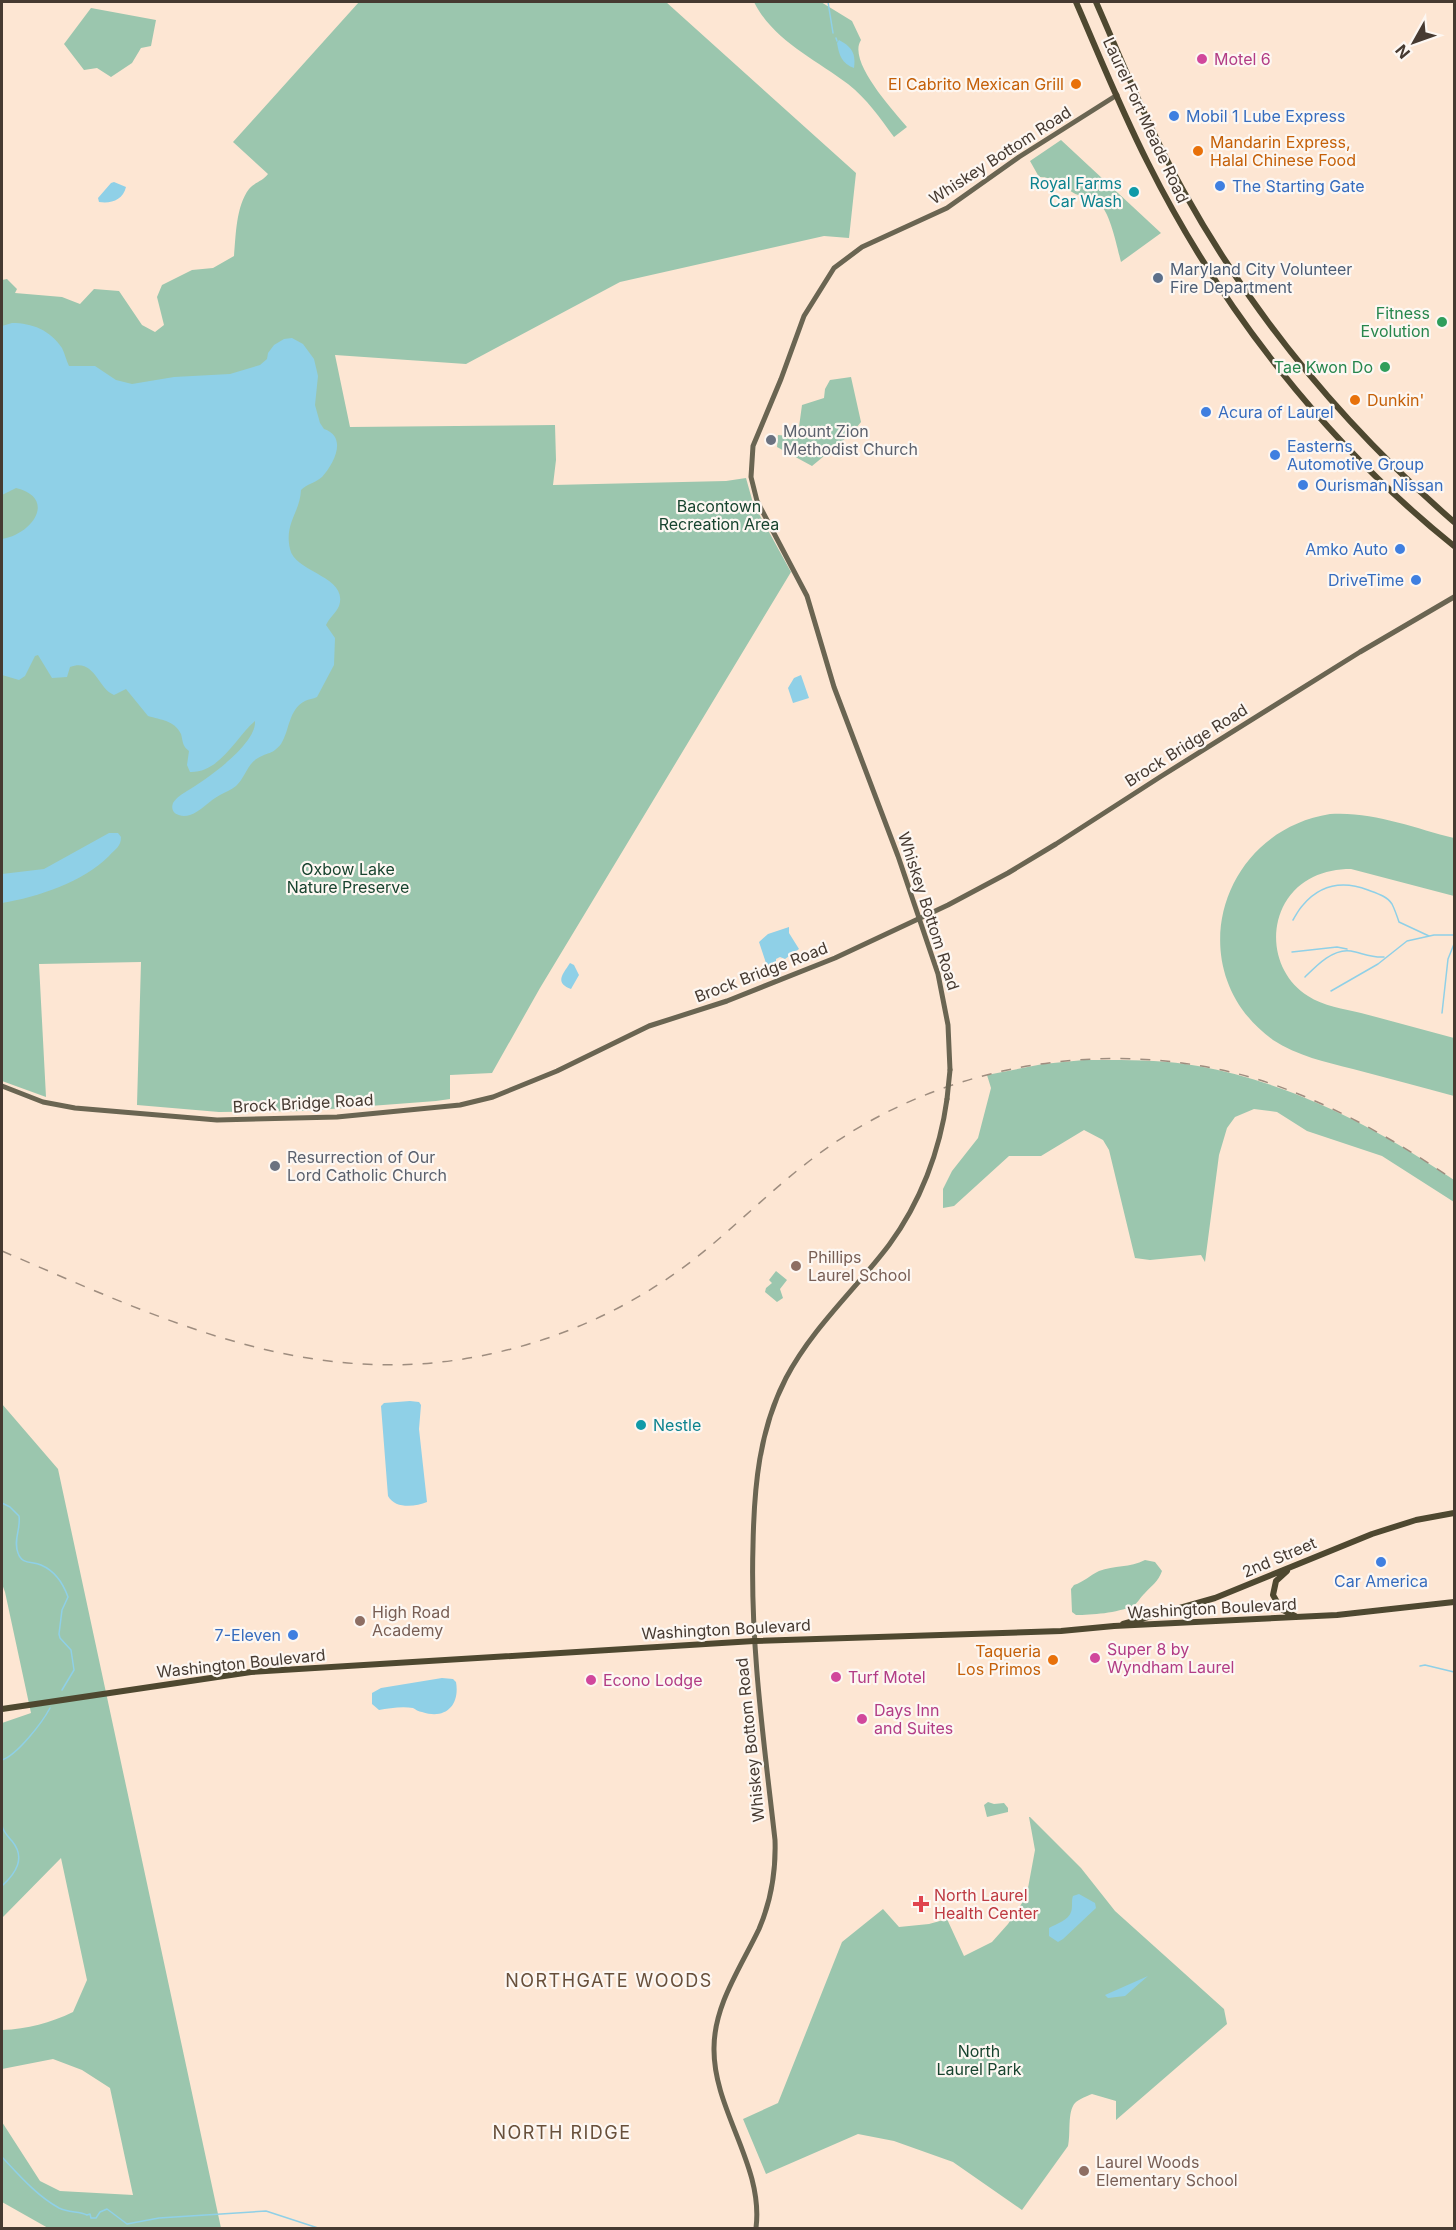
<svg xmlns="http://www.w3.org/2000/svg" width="1456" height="2230" font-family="Inter,sans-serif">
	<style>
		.green { fill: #9bc6ae }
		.water { fill: #8fd0e7 }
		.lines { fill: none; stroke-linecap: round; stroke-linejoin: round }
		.stream { stroke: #8fd0e7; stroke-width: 1.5 }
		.secondary { stroke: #6a6552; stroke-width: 5 }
		.primary { stroke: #4e4830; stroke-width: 6 }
		.rail { stroke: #9e8d7f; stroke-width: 1.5; stroke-dasharray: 10 10; stroke-linecap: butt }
		.secondary-bridge { stroke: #6a6552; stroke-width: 5 }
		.hotel-dot { fill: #d1479c; stroke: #fdf7f2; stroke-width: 2 }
		.food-dot { fill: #e8710a; stroke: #fdf7f2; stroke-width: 2 }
		.shop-dot { fill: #3f7fe0; stroke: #fdf7f2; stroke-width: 2 }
		.culture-dot { fill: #0f9aa8; stroke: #fdf7f2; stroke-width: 2 }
		.service-dot { fill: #5c6f8a; stroke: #fdf7f2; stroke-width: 2 }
		.leisure-dot { fill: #2e9e5b; stroke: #fdf7f2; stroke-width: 2 }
		.worship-dot { fill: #6b7280; stroke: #fdf7f2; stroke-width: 2 }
		.education-dot { fill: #8d6e63; stroke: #fdf7f2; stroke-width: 2 }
		.health-dot { fill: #e0444e; stroke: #fdf7f2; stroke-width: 2 }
		.labels { text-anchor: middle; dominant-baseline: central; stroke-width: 4.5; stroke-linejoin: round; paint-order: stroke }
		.hotel-label { font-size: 16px; fill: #b23c85; stroke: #fdf7f2; text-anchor: start }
		.food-label { font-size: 16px; fill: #c56008; stroke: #fdf7f2; text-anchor: end }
		.shop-label { font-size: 16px; fill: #366cbe; stroke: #fdf7f2; text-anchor: start }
		.street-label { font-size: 16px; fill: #463a31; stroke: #fdf7f2 }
		.culture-label { font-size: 16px; fill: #0d838f; stroke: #fdf7f2; text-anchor: end }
		.service-label { font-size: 16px; fill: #4e5e75; stroke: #fdf7f2; text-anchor: start }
		.leisure-label { font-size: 16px; fill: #27864d; stroke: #fdf7f2; text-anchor: end }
		.worship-label { font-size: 16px; fill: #5b616d; stroke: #fdf7f2; text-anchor: start }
		.park-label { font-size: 16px; fill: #18442f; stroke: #fdf7f2 }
		.education-label { font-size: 16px; fill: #785e54; stroke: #fdf7f2; text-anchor: start }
		.health-label { font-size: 16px; fill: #be3a42; stroke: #fdf7f2; text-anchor: start }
		.neighbourhood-label { font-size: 18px; letter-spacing: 1.5px; fill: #68503b; stroke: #fdf7f2 }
	</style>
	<rect width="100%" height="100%" fill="#fde6d3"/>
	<path class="green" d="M 359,2 L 666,2 L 856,173 L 849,238 L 824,236 L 620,282 L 466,364 L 335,355 L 350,427 L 555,425 L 556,460 L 553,485 L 726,481 L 746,478 L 753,503 L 791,572 L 540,988 L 492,1073 L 450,1075 L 450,1099 L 436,1101 L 304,1111 L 219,1112 L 137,1105 L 141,962 L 39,964 L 46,1097 L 2,1081 L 2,280 L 7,279 L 17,289 L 15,293 L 62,297 L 80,304 L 94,289 L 119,291 L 142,325 L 155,332 L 164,325 L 157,297 L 162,285 L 192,270 L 213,268 L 234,256 C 236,235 236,206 249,189 C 255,182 263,181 268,174 L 233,142 Z
		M 754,2 L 821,2 L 852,21 L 861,40 C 847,61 893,110 907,127 L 894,137 C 880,118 867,99 848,84 C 815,59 773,40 754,2 Z
		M 91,8 L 156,20 L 151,46 L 141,48 L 132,63 L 111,77 L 97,68 L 84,70 L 64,44 Z
		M 1061,140 L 1161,233 L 1121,262 C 1117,247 1110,211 1098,202 C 1091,196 1081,198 1072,192 C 1061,184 1053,177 1039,177 L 1030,161 Z
		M 851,377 L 861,422 L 852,433 L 812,466 L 777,447 L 778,435 L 788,436 L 799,427 L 802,405 L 824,398 L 825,389 L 830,380 Z
		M 1330,814 C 1372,811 1414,828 1454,838 L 1454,896 L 1351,869 C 1324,869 1299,879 1285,903 C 1267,935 1277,977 1308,996 C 1323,1006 1344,1009 1361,1013 C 1392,1021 1423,1030 1454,1038 L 1454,1096 C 1421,1087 1387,1078 1353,1069 C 1326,1062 1297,1056 1273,1040 C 1179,972 1218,832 1330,814 Z
		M 1084,1060 C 1122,1060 1160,1059 1198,1066 C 1292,1083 1376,1127 1454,1180 L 1454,1202 L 1382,1156 L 1307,1131 L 1277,1112 L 1254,1109 L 1235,1117 L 1227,1128 L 1219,1155 L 1205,1262 L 1201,1255 L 1150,1260 L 1135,1258 L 1109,1150 L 1103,1140 L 1084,1130 L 1041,1156 L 1009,1156 L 954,1206 L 943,1208 L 943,1189 L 952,1171 L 978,1138 L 991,1088 L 987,1075 L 1043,1064 Z
		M 776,1271 L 787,1280 L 780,1289 L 783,1298 L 777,1302 L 765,1292 L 766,1288 L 772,1283 L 769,1280 Z
		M 2,1404 L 58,1469 L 221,2228 L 48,2228 L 2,2202 L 2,2122 L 40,2181 L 60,2191 L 133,2195 L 110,2088 L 82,2070 L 53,2059 L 2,2069 L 2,2030 C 28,2029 50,2023 73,2012 L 87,1980 L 61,1858 L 2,1918 L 2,1723 L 31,1713 L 5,1592 L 2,1584 Z
		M 1145,1560 L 1155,1562 L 1162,1571 C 1158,1582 1152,1585 1145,1593 C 1140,1597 1138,1604 1132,1606 C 1118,1613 1091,1615 1076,1615 L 1072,1612 L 1071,1589 L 1074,1585 C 1084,1582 1090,1575 1099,1571 C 1114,1565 1130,1568 1145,1560 Z
		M 988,1802 L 994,1804 L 1004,1803 L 1008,1808 L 1008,1812 L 987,1817 L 984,1805 Z
		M 1029,1817 L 1030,1817 L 1081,1868 L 1115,1911 L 1224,2009 L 1227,2024 L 1116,2120 L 1116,2101 L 1092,2094 C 1087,2096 1079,2099 1075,2103 C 1067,2112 1071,2134 1068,2146 L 1022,2210 L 953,2162 L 894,2141 L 858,2134 L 766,2174 L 743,2119 L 778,2103 L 842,1942 L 883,1909 L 899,1927 L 929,1924 L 947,1919 L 964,1956 L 992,1942 L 1008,1924 L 1022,1903 L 1028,1888 L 1035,1850 Z"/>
	<path class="water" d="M 839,40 C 852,47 856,53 854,68 C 842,64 839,55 837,43 Z
		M 114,182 L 126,187 C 123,200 111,204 99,202 L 98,198 L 111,183 Z
		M 12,323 C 32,323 50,330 62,348 C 65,354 66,360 69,366 L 95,366 L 116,380 L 132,384 L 174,377 L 230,374 L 260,365 L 267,359 L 268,353 L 274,345 L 284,339 L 292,338 L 303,344 L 314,359 L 318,376 L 315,405 L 320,423 L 324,429 C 348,437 334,464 322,477 C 315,483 307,484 301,490 C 300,513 284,523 290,549 C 295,573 349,576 339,606 C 336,613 329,618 326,625 L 335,638 L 334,665 L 317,697 C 313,699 309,699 305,701 C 288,710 290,730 281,744 C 272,755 268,752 258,758 C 247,764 245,778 236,786 C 231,790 225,792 220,795 C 210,800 200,812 190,815 C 181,818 169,814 173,803 C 176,798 182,794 187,791 C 206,780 257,744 255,721 C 236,737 220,773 190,772 L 187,765 L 189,751 C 182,746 183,741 181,734 C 174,720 161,720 148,716 L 126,689 L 114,695 C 97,688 95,658 70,667 L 67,677 L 52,678 L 38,655 L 35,656 L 25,676 L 19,680 L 2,675 L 2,539 C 33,534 57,498 16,488 L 2,495 L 2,326 Z
		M 801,675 L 809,698 L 793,703 L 788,688 L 794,678 Z
		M 109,833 L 118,833 L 121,837 C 121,847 115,849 109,856 C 83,882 38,897 2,903 L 2,874 L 44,869 Z
		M 789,927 L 789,933 L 799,949 L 785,959 L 780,957 L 776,959 L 776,965 L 770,968 L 767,966 L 759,942 L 768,934 Z
		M 570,963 L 574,965 L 579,975 L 571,989 C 554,983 563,974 570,963 Z
		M 410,1401 L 419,1402 L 421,1405 L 419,1429 L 427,1502 C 415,1507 395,1509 388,1496 L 381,1406 L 384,1403 Z
		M 442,1678 L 453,1679 L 456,1682 C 460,1705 446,1720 422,1712 C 419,1712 415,1709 413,1708 C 403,1706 389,1708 379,1710 L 372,1704 L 372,1693 L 381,1688 Z
		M 1079,1894 L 1095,1903 L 1096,1908 L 1063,1939 L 1058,1942 L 1049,1936 L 1049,1928 C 1056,1924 1069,1920 1071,1912 C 1073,1906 1071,1901 1073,1896 Z
		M 1148,1976 L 1125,1996 L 1108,1998 L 1105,1995 Z"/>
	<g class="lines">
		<path class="stream" d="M 828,2 L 833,33
			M 836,38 L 837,41
			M 1293,920 C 1296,915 1299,909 1303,905 C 1321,884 1344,881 1368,890 C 1376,893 1387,896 1392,904 C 1395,910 1397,916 1399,922 L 1429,936
			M 1292,952 L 1337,947 L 1347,949
			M 1305,977 C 1316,966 1333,948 1351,951 C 1362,953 1372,958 1384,957
			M 1331,991 L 1378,964 L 1407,941 L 1434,935 L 1454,935
			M 1442,1013 L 1448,959 L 1454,944
			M 2,1503 L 10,1507 L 19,1516 C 21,1529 13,1540 18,1553 C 22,1565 32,1561 41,1565 C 55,1571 63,1583 68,1597 L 62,1610 L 59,1634 L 60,1638 L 71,1650 L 74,1670 L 62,1690
			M 1420,1666 L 1425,1665 L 1454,1672
			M 2,1760 C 17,1755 42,1723 50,1708
			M 2,1825 C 3,1832 7,1835 12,1841 C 26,1858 16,1873 2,1886
			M 2,2157 C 19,2175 37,2196 59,2208 C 69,2213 79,2211 87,2215 L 90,2214 L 91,2218 L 96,2218 L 100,2212 L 107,2209 L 127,2224 L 159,2218 L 266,2211 L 318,2228"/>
		<path class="secondary" d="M 950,1070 L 948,1025 L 938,974 L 898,856 L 834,687 L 807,596 L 757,501 L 751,477 L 753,446 L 781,379 L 804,316 L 834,268 L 862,247 L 947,208 L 1019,157 L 1117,95
			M 2,1086 L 43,1102 L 75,1108 L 217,1120 L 337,1117 L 460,1105 L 493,1097 L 557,1071 L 649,1026 L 727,1001 L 835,958 L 948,905 L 1008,873 L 1056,844 L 1160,777 L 1360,652 L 1454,597
			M 756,2228 C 764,2165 713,2110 714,2048 C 714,2005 741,1967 759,1929 C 771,1901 776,1870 775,1840 C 764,1742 750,1644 753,1546 C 754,1487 759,1430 786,1378 C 813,1327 855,1290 889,1245 C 920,1203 940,1151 947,1099"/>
		<path class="primary" d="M 1076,2 C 1099,55 1121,110 1148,163 C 1221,309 1326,443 1454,546
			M 1096,2 C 1124,66 1150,131 1184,192 C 1254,318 1345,427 1454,522
			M 1287,1571 L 1276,1581 L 1273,1595 L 1281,1609 L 1295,1616
			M 1123,1624 L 1215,1598 L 1372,1534 L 1416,1520 L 1454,1513
			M 2,1709 L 251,1672 L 754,1641 L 1061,1631 L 1114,1626 L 1337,1615 L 1454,1602"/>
		<path class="rail" d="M 2,1251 C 161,1319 311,1393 490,1354 C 565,1338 636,1305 697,1257 C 736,1226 771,1190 812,1159 C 940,1061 1119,1032 1272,1084 C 1338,1107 1398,1142 1454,1180"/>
		<path class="secondary-bridge" d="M 947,1099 L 950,1070"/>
	</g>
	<g class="hotel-dot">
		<circle cx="1202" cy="59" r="6"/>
		<circle cx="1095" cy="1658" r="6"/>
		<circle cx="836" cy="1677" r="6"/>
		<circle cx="591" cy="1680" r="6"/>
		<circle cx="862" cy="1719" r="6"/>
	</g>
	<g class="food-dot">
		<circle cx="1076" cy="84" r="6"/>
		<circle cx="1198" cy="151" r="6"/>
		<circle cx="1355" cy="400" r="6"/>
		<circle cx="1053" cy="1660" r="6"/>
	</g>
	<g class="shop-dot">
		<circle cx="1174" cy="116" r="6"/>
		<circle cx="1220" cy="186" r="6"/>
		<circle cx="1206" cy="412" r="6"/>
		<circle cx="1275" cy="455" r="6"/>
		<circle cx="1303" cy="485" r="6"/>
		<circle cx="1400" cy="549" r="6"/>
		<circle cx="1416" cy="580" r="6"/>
		<circle cx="1381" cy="1562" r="6"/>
		<circle cx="293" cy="1635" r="6"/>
	</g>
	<g class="culture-dot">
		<circle cx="1134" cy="192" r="6"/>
		<circle cx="641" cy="1425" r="6"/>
	</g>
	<circle class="service-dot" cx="1158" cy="278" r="6"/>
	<g class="leisure-dot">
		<circle cx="1442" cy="322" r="6"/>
		<circle cx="1385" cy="367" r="6"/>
	</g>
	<g class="worship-dot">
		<circle cx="771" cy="440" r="6"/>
		<circle cx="275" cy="1166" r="6"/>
	</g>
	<g class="education-dot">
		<circle cx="796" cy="1266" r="6"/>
		<circle cx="360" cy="1621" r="6"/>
		<circle cx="1084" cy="2171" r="6"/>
	</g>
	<path class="health-dot" d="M918 1895h6v6h6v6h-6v6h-6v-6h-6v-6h6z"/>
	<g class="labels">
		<g class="hotel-label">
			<text x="1214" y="59">Motel 6</text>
			<text x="1107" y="1649">Super 8 by<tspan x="1107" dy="18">Wyndham Laurel</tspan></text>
			<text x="848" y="1677">Turf Motel</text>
			<text x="603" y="1680">Econo Lodge</text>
			<text x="874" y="1710">Days Inn<tspan x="874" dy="18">and Suites</tspan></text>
		</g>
		<g class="food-label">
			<text x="1064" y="84">El Cabrito Mexican Grill</text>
			<text x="1210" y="142" text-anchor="start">Mandarin Express,<tspan x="1210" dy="18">Halal Chinese Food</tspan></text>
			<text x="1367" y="400" text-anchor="start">Dunkin'</text>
			<text x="1041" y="1651">Taqueria<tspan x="1041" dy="18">Los Primos</tspan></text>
		</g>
		<g class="shop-label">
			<text x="1186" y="116">Mobil 1 Lube Express</text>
			<text x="1232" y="186">The Starting Gate</text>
			<text x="1218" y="412">Acura of Laurel</text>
			<text x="1287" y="446">Easterns<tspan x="1287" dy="18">Automotive Group</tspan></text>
			<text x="1315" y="485">Ourisman Nissan</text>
			<text x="1388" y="549" text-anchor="end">Amko Auto</text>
			<text x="1404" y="580" text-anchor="end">DriveTime</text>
			<text x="1381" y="1581" text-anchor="middle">Car America</text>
			<text x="281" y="1635" text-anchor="end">7-Eleven</text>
		</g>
		<g class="street-label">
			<text transform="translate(1146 120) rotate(65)">Laurel Fort Meade Road</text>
			<text transform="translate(1000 155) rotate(-33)">Whiskey Bottom Road</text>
			<text transform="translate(1186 745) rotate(-32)">Brock Bridge Road</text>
			<text transform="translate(929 911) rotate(72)">Whiskey Bottom Road</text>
			<text transform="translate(761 972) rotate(-21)">Brock Bridge Road</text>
			<text transform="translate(303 1103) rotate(-3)">Brock Bridge Road</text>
			<text transform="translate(1279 1557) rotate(-23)">2nd Street</text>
			<text transform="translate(1212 1608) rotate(-3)">Washington Boulevard</text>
			<text transform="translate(726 1629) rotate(-3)">Washington Boulevard</text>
			<text transform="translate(241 1663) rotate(-6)">Washington Boulevard</text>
			<text transform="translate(750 1740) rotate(-96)">Whiskey Bottom Road</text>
		</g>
		<g class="culture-label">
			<text x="1122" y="183">Royal Farms<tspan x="1122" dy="18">Car Wash</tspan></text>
			<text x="653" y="1425" text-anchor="start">Nestle</text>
		</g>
		<g class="service-label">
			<text x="1170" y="269">Maryland City Volunteer<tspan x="1170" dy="18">Fire Department</tspan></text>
		</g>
		<g class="leisure-label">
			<text x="1430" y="313">Fitness<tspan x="1430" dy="18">Evolution</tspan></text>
			<text x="1373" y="367">Tae Kwon Do</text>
		</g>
		<g class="worship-label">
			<text x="783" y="431">Mount Zion<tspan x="783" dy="18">Methodist Church</tspan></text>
			<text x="287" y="1157">Resurrection of Our<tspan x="287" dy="18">Lord Catholic Church</tspan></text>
		</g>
		<g class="park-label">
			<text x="719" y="506">Bacontown<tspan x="719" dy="18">Recreation Area</tspan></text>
			<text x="348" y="869">Oxbow Lake<tspan x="348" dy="18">Nature Preserve</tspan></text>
			<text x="979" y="2051">North<tspan x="979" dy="18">Laurel Park</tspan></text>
		</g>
		<g class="education-label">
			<text x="808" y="1257">Phillips<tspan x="808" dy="18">Laurel School</tspan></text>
			<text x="372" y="1612">High Road<tspan x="372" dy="18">Academy</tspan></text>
			<text x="1096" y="2162">Laurel Woods<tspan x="1096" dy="18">Elementary School</tspan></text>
		</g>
		<g class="health-label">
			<text x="934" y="1895">North Laurel<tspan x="934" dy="18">Health Center</tspan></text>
		</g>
		<g class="neighbourhood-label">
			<text x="609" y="1980">NORTHGATE WOODS</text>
			<text x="562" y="2132">NORTH RIDGE</text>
		</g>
	</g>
	<rect width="1456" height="2230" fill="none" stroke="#463a31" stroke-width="6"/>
	<g transform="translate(1414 42) rotate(230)" stroke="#fdf7f2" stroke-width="4.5" paint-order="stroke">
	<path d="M0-4.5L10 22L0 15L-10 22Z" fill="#463a31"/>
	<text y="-9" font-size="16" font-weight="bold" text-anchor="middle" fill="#463a31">N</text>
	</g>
</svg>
